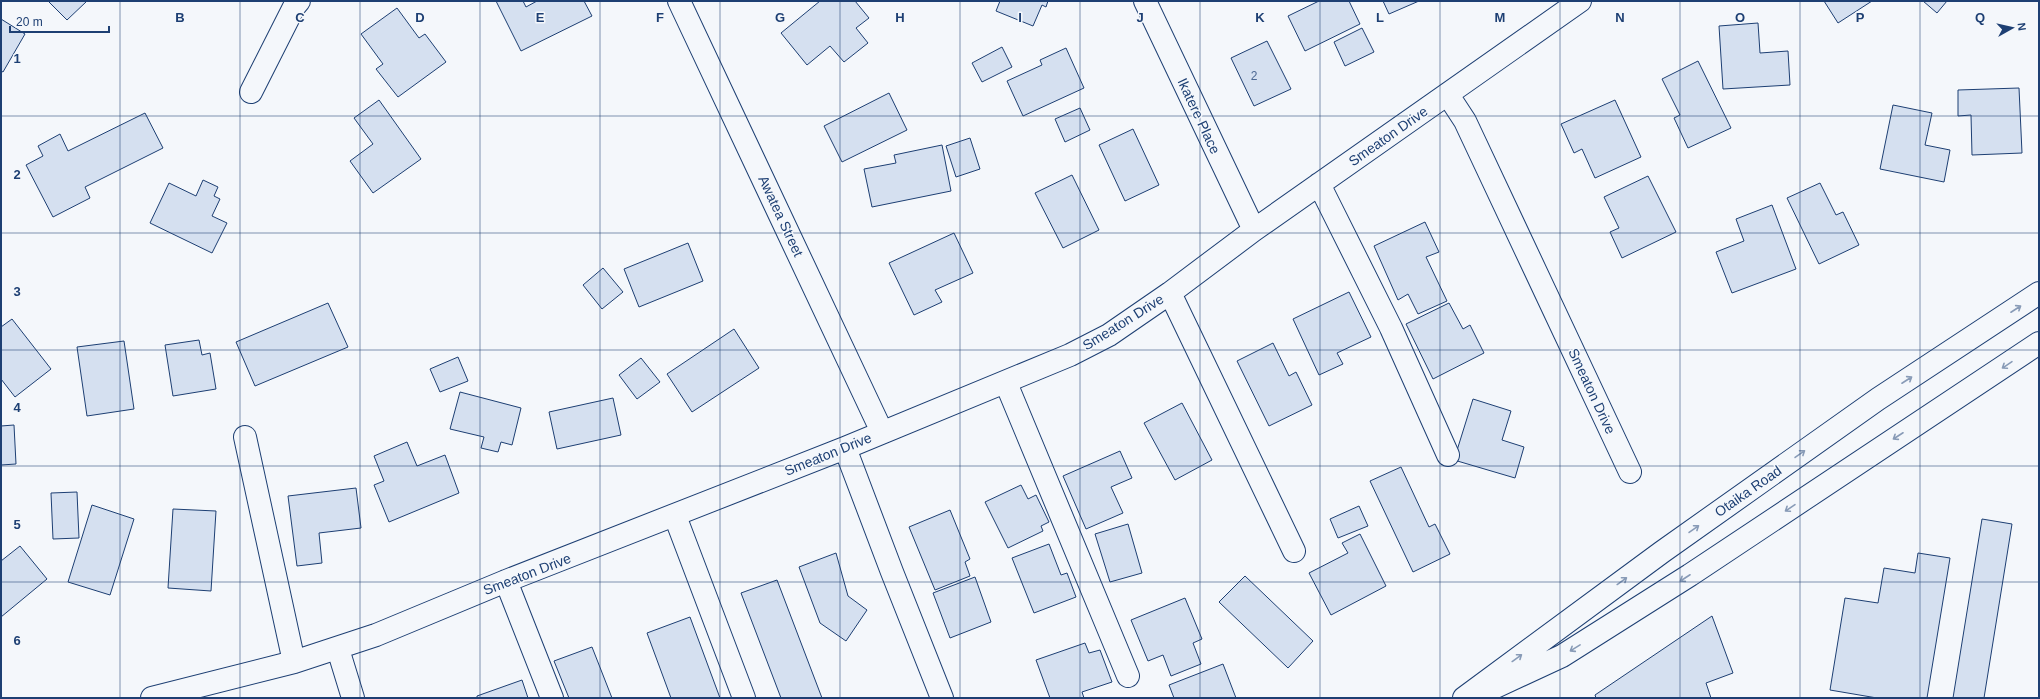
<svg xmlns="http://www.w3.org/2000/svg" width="2040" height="699" font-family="Helvetica,sans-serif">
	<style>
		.building { fill: #d5e0f0; stroke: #1d3f73 }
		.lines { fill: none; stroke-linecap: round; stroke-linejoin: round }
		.minor-casing { stroke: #1d3f73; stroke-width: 24 }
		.highway-casing { stroke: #1d3f73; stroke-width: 24 }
		.minor { stroke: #f4f7fb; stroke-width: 22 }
		.highway { stroke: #f4f7fb; stroke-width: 22 }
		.oneway { stroke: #889bb7 }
		.grid { fill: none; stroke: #1d3f73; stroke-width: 1; stroke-opacity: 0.55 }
		.labels { text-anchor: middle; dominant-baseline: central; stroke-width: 3; stroke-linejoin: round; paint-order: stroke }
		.number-label { font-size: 12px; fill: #4b6792 }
		.street-label { font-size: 14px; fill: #1d3f73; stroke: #f4f7fb }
		.grid-label { font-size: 13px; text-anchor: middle; font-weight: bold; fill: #1d3f73; stroke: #f4f7fb; stroke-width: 3; stroke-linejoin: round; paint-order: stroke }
	</style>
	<rect width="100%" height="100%" fill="#f4f7fb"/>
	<path class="building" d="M 48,1 L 87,1 L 67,20 Z
		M 496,1 L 523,1 L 526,7 L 537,1 L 584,1 L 592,16 L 521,51 Z
		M 820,1 L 855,1 L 869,18 L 856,28 L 868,43 L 844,62 L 830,46 L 807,65 L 781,33 Z
		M 1000,1 L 1048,1 L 1046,7 L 1042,5 L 1033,26 L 996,11 Z
		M 1319,1 L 1349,1 L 1360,24 L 1305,51 L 1288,16 Z
		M 1383,1 L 1419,1 L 1389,14 Z
		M 1824,1 L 1872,1 L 1838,23 Z
		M 1923,1 L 1947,1 L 1937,13 Z
		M 397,8 L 419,38 L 425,34 L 446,62 L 398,97 L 376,69 L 383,64 L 361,34 Z
		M 1,19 L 25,34 L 3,72 L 1,71 Z
		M 1758,23 L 1760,53 L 1788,51 L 1790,85 L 1723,89 L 1719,26 Z
		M 1362,28 L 1374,52 L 1345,66 L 1334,42 Z
		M 1267,41 L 1291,89 L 1254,106 L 1231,58 Z
		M 1002,47 L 1012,67 L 982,82 L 972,63 Z
		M 1066,48 L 1084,88 L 1023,116 L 1007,81 L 1042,65 L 1040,60 Z
		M 1698,61 L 1731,128 L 1688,148 L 1674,118 L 1680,115 L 1662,79 Z
		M 2019,88 L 2022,153 L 1972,155 L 1971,115 L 1958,116 L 1958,90 Z
		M 889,93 L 907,130 L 842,162 L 824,126 Z
		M 379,100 L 421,159 L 373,193 L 350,161 L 373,144 L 354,118 Z
		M 1615,100 L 1641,157 L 1595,178 L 1582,149 L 1574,153 L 1561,124 Z
		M 1893,105 L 1932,113 L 1925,145 L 1950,150 L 1944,182 L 1880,169 Z
		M 1080,108 L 1090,130 L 1065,142 L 1055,119 Z
		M 145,113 L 163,148 L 85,187 L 90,198 L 53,217 L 26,165 L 43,156 L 38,146 L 60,134 L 68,151 Z
		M 1133,129 L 1159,185 L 1125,201 L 1099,145 Z
		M 970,138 L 980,169 L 956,177 L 946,146 Z
		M 942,145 L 951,191 L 872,207 L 864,169 L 896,163 L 894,155 Z
		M 1072,175 L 1099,230 L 1063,248 L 1035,193 Z
		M 1648,176 L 1676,232 L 1622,258 L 1610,232 L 1619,228 L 1604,197 Z
		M 203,180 L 218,187 L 214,196 L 220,199 L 212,216 L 227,223 L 212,253 L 150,223 L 169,183 L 196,196 Z
		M 1820,183 L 1836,215 L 1843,212 L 1859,245 L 1819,264 L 1787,198 Z
		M 1772,205 L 1796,269 L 1732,293 L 1716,252 L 1744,241 L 1736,219 Z
		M 1425,222 L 1439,252 L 1426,257 L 1447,301 L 1418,314 L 1408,294 L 1398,300 L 1374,246 Z
		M 954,233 L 973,273 L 935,290 L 942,302 L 914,315 L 889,263 Z
		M 688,243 L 703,281 L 639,307 L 624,269 Z
		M 603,268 L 623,292 L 602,309 L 583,285 Z
		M 1349,292 L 1371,337 L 1337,353 L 1343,364 L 1319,375 L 1293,319 Z
		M 328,303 L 348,347 L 255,386 L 236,342 Z
		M 1449,303 L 1463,329 L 1470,325 L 1484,353 L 1433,379 L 1406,324 Z
		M 12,319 L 51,369 L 15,397 L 1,379 L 1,327 Z
		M 734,329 L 759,368 L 692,412 L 667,374 Z
		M 199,340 L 202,355 L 210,353 L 216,389 L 173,396 L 165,345 Z
		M 124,341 L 134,409 L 87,416 L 77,347 Z
		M 1273,343 L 1289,376 L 1296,372 L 1312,405 L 1269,426 L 1237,361 Z
		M 458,357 L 468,381 L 440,392 L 430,369 Z
		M 641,358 L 660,382 L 637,399 L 619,375 Z
		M 460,392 L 521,408 L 512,445 L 501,442 L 498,452 L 481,448 L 484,437 L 450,429 Z
		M 613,398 L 621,435 L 557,449 L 549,412 Z
		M 1473,399 L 1511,411 L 1502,440 L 1524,447 L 1515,478 L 1454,460 Z
		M 1182,403 L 1212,460 L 1175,480 L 1144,423 Z
		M 14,425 L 16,464 L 1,465 L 1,426 Z
		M 407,442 L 417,466 L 445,455 L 459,493 L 389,522 L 374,485 L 384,481 L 374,456 Z
		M 1120,451 L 1132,478 L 1111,487 L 1123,513 L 1086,529 L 1063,476 Z
		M 1401,467 L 1429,527 L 1435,524 L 1450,554 L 1413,572 L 1370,481 Z
		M 1021,485 L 1028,499 L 1036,495 L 1049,522 L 1041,526 L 1043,531 L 1008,548 L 985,502 Z
		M 356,488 L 361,528 L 319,533 L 322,563 L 297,566 L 288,496 Z
		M 77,492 L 79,538 L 53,539 L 51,493 Z
		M 92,505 L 134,519 L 110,595 L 68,582 Z
		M 1359,506 L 1368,526 L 1338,538 L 1330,519 Z
		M 173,509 L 216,511 L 211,591 L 168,588 Z
		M 950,510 L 970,559 L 965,562 L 970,576 L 935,590 L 909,527 Z
		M 1982,519 L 2012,524 L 1984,698 L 1953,698 Z
		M 1128,524 L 1142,573 L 1110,582 L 1095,534 Z
		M 1360,534 L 1386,586 L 1331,615 L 1309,573 L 1348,553 L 1342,543 Z
		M 1049,544 L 1061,575 L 1067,573 L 1076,597 L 1034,613 L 1012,558 Z
		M 20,546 L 47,579 L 1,617 L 1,561 Z
		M 836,553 L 848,596 L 867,610 L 846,641 L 820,623 L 799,567 Z
		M 1918,553 L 1950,558 L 1927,698 L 1877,698 L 1830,690 L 1845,598 L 1878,603 L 1884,568 L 1915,573 Z
		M 1245,576 L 1313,641 L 1288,668 L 1219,602 Z
		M 975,577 L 991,622 L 950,638 L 933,593 Z
		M 777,580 L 822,698 L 781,698 L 741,593 Z
		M 1185,598 L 1202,639 L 1193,643 L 1201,664 L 1171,676 L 1163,655 L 1148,661 L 1131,620 Z
		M 1712,616 L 1733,673 L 1706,683 L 1711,698 L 1596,698 L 1595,695 Z
		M 690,617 L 720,698 L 671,698 L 647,633 Z
		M 1085,643 L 1089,653 L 1100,650 L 1112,682 L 1082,692 L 1084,698 L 1050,698 L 1036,660 Z
		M 592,647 L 612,698 L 569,698 L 554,661 Z
		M 1223,664 L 1236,698 L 1174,698 L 1169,685 Z
		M 522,680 L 528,698 L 477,698 L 477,696 Z"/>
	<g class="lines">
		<g class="minor-casing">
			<path id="minor" d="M 679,1 L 882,432
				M 1145,1 L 1254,230
				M 251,92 L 294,7 L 299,1
				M 1448,95 L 1465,121 L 1630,472
				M 1319,184 L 1391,328 L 1448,455
				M 1170,293 L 1294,551
				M 1006,383 L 1128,676
				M 245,437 L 294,662
				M 845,448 L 892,572 L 942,698
				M 675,516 L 744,698
				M 506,581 L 552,698
				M 338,649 L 353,698
				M 152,698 L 294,662 L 376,635 L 506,581 L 845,448 L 1070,355 L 1109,335 L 1170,293 L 1254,230 L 1580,1"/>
		</g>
		<g class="highway-casing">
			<path id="highway" d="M 1491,689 L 1562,656 L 1690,575 L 2039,343
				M 1464,698 L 1662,552 L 1878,399 L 2039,293"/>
		</g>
		<use href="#minor" class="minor"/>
		<use href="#highway" class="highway"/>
	</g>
	<defs><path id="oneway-shaft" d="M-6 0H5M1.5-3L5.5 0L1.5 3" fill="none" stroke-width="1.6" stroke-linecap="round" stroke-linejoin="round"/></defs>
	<g class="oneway">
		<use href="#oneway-shaft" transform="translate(2016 309) rotate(-33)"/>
		<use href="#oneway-shaft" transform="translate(2007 365) rotate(146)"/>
		<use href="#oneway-shaft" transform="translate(1907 380) rotate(-33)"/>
		<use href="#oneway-shaft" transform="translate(1898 436) rotate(147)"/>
		<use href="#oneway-shaft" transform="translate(1800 454) rotate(-35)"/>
		<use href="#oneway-shaft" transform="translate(1790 508) rotate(146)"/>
		<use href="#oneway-shaft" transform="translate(1694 529) rotate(-35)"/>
		<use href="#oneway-shaft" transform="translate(1685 578) rotate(147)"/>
		<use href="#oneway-shaft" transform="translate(1622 581) rotate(-36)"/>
		<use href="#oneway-shaft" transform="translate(1575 648) rotate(148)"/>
		<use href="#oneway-shaft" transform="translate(1517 658) rotate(-36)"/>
	</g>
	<path class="grid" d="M 120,1 L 120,698M 240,1 L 240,698M 360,1 L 360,698M 480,1 L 480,698M 600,1 L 600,698M 720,1 L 720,698M 840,1 L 840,698M 960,1 L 960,698M 1080,1 L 1080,698M 1200,1 L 1200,698M 1320,1 L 1320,698M 1440,1 L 1440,698M 1560,1 L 1560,698M 1680,1 L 1680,698M 1800,1 L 1800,698M 1920,1 L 1920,698M 1,116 L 2039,116M 1,233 L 2039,233M 1,350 L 2039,350M 1,466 L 2039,466M 1,582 L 2039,582"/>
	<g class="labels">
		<g class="number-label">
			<text x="1254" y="76">2</text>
		</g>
		<g class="street-label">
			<text transform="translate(1199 116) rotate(65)">Ikatere Place</text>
			<text transform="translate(1388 136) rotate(-35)">Smeaton Drive</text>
			<text transform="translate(781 216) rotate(65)">Awatea Street</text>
			<text transform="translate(1123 322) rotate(-32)">Smeaton Drive</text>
			<text transform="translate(1592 391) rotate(65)">Smeaton Drive</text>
			<text transform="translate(828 454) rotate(-22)">Smeaton Drive</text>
			<text transform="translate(1748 491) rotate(-35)">Otaika Road</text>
			<text transform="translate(527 574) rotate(-21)">Smeaton Drive</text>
		</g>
	</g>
	<g class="grid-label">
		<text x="180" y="22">B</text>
		<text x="300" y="22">C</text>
		<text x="420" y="22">D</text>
		<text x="540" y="22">E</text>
		<text x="660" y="22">F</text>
		<text x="780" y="22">G</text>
		<text x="900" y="22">H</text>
		<text x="1020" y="22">I</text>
		<text x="1140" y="22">J</text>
		<text x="1260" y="22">K</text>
		<text x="1380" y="22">L</text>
		<text x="1500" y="22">M</text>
		<text x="1620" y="22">N</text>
		<text x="1740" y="22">O</text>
		<text x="1860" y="22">P</text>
		<text x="1980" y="22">Q</text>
		<text x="17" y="63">1</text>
		<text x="17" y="179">2</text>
		<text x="17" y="296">3</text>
		<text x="17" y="412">4</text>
		<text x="17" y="529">5</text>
		<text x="17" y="645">6</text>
	</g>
	<rect width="2040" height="699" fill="none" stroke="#1d3f73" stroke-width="4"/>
	<g transform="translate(2012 28) rotate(82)" stroke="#f4f7fb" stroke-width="3" paint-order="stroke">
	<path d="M0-3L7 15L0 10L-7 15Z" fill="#1d3f73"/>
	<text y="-6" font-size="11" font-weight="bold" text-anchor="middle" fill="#1d3f73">N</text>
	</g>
	<path d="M10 26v6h99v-6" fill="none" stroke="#1d3f73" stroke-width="2"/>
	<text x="16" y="26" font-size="12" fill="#1d3f73" stroke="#f4f7fb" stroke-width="3" paint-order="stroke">20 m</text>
</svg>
